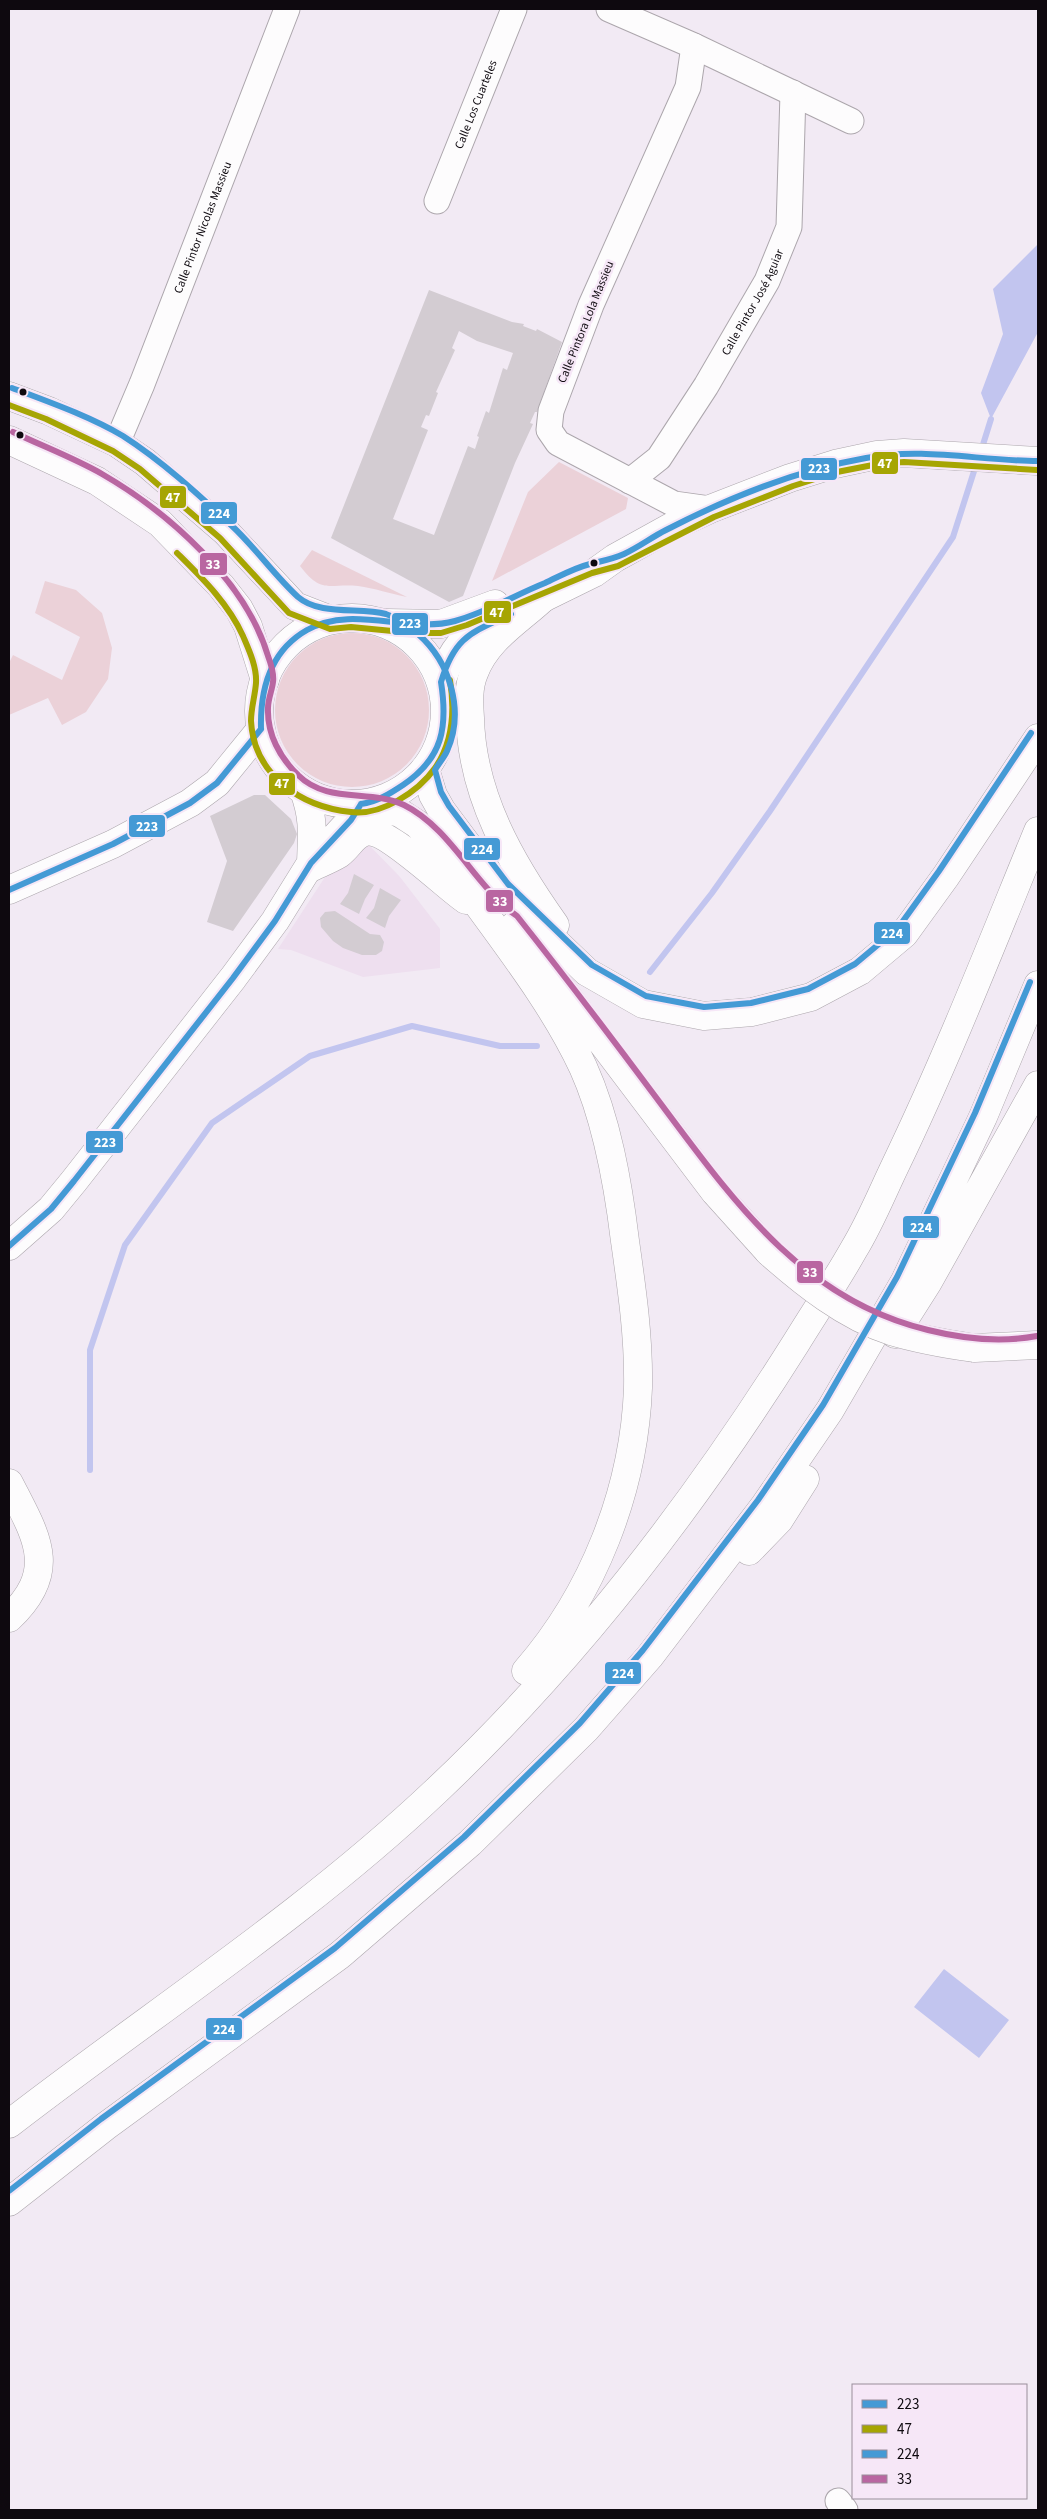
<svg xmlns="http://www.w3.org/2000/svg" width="1047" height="2519" font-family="'Source Sans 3',sans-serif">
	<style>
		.built { fill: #eedfef }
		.green { fill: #ebd1d8 }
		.water { fill: #c2c5ef }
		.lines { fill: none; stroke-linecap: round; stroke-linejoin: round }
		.stream { stroke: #c2c5ef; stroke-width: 6 }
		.building { fill: #d3ccd2; fill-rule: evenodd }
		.minor-casing { stroke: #aca6ac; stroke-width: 27 }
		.tertiary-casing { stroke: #aca6ac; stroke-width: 29 }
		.secondary-casing { stroke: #aca6ac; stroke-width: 29 }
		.motorway-casing { stroke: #aca6ac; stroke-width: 29 }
		.minor { stroke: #fdfcfd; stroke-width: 25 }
		.tertiary { stroke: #fdfcfd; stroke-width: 28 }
		.secondary { stroke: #fdfcfd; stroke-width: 28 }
		.motorway { stroke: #fdfcfd; stroke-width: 28 }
		.motorway-bridge-casing { stroke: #aca6ac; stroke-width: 29; stroke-linecap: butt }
		.motorway-bridge { stroke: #fdfcfd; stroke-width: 28 }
		.bus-1-casing { stroke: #f6e7f7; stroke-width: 10 }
		.bus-2-casing { stroke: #f6e7f7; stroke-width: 10 }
		.bus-3-casing { stroke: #f6e7f7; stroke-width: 10 }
		.bus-4-casing { stroke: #f6e7f7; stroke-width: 10 }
		.bus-1 { stroke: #449ad5; stroke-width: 6 }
		.bus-2 { stroke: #a6a503; stroke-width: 6 }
		.bus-3 { stroke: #449ad5; stroke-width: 6 }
		.bus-4 { stroke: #b966a1; stroke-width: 6 }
		.bus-dot { fill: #0e090f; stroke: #f6e7f7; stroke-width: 2 }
		.labels { text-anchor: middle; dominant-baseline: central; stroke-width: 5; stroke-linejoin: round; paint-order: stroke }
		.street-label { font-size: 12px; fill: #0e090f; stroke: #f6e7f7 }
		.line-badge { stroke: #f6e7f7; stroke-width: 2 }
		.badge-label { font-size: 14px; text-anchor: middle; font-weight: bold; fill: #fff }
	</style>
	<rect width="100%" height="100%" fill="#f2eaf4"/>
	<path class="built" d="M 364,840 L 400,877 L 440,929 L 440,968 L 363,977 L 291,950 L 278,949 L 327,874 L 339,870 L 344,859 Z"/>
	<path class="green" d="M 559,462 L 628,498 L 626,509 L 492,581 L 528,492 Z
		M 312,550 L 407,597 C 391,594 374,588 358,586 C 329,583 322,595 300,566 Z
		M 45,581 L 76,590 L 102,613 L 112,648 L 108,679 L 86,712 L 62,725 L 48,698 L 9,715 L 9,663 L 13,655 L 62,680 L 80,637 L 35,613 Z
		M275 710a77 77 0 1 1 154 0a77 77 0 1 1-154 0Z"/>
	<path class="water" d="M 1038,244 L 1038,332 L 991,419 L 981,393 L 1003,334 L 993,289 Z
		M 944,1969 L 1009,2020 L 979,2058 L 914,2007 Z"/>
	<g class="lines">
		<path class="stream" d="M 981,451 L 991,419
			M 650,972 L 712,893 L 770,811 L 953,537 L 976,465
			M 90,1470 L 90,1350 L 125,1245 L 212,1123 L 310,1056 L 412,1026 L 500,1046 L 537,1046"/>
	</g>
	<path class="building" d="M 429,290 L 512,322 L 524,324 L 523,326 L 536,331 L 537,329 L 562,342 L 537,412 L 535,412 L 530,423 L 533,424 L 515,463 L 463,596 L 449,602 L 331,538 ZM 459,331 L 477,341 L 513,353 L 507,370 L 503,368 L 489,413 L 486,411 L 477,436 L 479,437 L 475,449 L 468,446 L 434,535 L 393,519 L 428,430 L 421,427 L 426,415 L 429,416 L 438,393 L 436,392 L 455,350 L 452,348 Z
		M 254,795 L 265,795 L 291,819 L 297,834 L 294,843 L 233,931 L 207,922 L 227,861 L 210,816 Z
		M 354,874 L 374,885 L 365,899 L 359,914 L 340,904 L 348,893 Z
		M 380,888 L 401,900 L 389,916 L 385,928 L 366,918 L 374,908 Z
		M 335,911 L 370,934 L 380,935 L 384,942 L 382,951 L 376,955 L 362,955 L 343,948 L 333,941 L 321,927 L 320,918 L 325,912 Z"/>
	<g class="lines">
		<g class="minor-casing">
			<g id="minor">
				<path d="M 609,9 L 694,46 L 851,121"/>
				<path d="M 694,46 L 688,87 L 591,305 L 551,411 L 549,430 L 558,443 L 674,504 L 710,509"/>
				<path id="s1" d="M 437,201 L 514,9"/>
				<path id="s2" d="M 117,443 L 142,384 L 287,9"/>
				<path id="s3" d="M 630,481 L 659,458 L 706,386 L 767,281 L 789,227 L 793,93"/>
				<path d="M 838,2501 L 845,2510"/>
			</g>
		</g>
		<g class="tertiary-casing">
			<path id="tertiary" d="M 9,396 L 49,411 L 117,443 L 145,462 L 226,532 L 295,606 L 331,620
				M 9,440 L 97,481 L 160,523 L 221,586 L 239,609 L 248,626 L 265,680"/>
		</g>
		<g class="secondary-casing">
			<path id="secondary" d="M259 711a93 93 0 1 1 186 0a93 93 0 1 1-186 0Z
				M 386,623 L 441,624 L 495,604
				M 441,682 C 451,656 454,646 478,630 L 594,573 L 615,558 L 671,527 L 710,509 L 790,478 L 835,464 L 877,455 L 904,453 L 1038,461
				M 304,791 C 314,818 312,834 311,863
				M 9,890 L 113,844 L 190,803 L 217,783 L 261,729
				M 9,1246 L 51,1209 L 74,1181 L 233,978 L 275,921 L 311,863 L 351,820 L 361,804
				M 9,1483 C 36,1536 60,1570 9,1618"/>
		</g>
		<g class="motorway-casing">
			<path id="motorway" d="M 542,599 C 517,622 486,640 474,673 C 468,687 469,703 470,718 C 472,796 511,863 555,925
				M 425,769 L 433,795 L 442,811 L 501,890 L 587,972 L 643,1004 L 704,1016 L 752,1012 L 811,997 L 860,971 L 904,934 L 946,876 L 1038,738
				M 366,804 L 400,813 L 417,824 L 459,865
				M 446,854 L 456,874 C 500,937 550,997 583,1067 C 607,1120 618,1183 625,1241 C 632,1290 639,1338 638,1388 C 634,1491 593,1594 526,1671
				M 308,869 C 318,864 329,860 339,854 C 349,847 353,835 365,832 C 386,827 445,886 466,900
				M 514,926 L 715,1192 L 769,1252
				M 895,1334 L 928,1282 L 1038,1085
				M 974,1348 L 1038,1345
				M 749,1551 L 779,1520 L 805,1479
				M 9,2124 C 151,2014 305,1915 436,1791 C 576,1659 694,1505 796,1343 C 815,1312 836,1281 854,1249 C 870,1223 882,1193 895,1166 C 948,1056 992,943 1038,831
				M 9,2202 L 106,2126 L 340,1955 L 470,1843 L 586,1729 L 650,1656 L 765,1505 L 830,1410 L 905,1281 L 983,1117 L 1038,985"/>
		</g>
		<use href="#minor" class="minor"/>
		<use href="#tertiary" class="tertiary"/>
		<use href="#secondary" class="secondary"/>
		<use href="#motorway" class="motorway"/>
		<g class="motorway-bridge-casing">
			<path id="motorway-bridge" d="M 769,1252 C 804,1283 845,1316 891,1331 C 918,1339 946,1344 974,1348"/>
		</g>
		<use href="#motorway-bridge" class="motorway-bridge"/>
		<g class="bus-1-casing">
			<path id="bus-1" d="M 441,682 C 455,636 471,633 511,614
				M 261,729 C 260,690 270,651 307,630 C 353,604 407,634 455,621 C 487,612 515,595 545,583 C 560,576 574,568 590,564 C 602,561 613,559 624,554 C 639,547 652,537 666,530 C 728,498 797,470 866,458 C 924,447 980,461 1038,461
				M 361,804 C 377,802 391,793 403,785 C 443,758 448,727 441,682
				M 9,890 L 113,844 L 190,803 L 217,783 L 261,729
				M 9,1246 L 51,1209 L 74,1181 L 233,978 L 275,921 L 311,863 L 351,820 L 361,804"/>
		</g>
		<g class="bus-2-casing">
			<path id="bus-2" d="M 9,405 L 46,419 L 113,451 L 140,469 L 220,538 L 289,613 L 330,629 L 351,627 L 413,633 L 441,633 L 467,625 L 592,573 L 618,566 L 714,517 L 793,486 L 837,472 L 878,464 L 904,462 L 1037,470
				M 177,553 C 202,578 228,603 243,636 C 249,650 257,667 256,683 C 255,696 251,708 251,721 C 254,775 301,807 351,812 C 381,816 418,792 435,768 C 453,742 455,711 450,680"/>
		</g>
		<g class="bus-3-casing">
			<path id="bus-3" d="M 12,388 C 49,402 89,416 123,436 C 162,461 198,494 231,525 C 255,547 274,575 298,597 C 320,616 359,607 386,614 C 398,618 409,626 418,634 C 450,662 465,711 447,751 C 444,758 438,764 435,770 L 441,792 L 449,806 L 508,884 L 592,965 L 646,996 L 704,1007 L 751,1003 L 808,989 L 855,964 L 898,928 L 939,871 L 1031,733
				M 9,2191 L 101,2119 L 335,1948 L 464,1837 L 580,1723 L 643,1650 L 758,1500 L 823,1405 L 897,1277 L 975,1113 L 1030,982"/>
		</g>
		<g class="bus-4-casing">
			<path id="bus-4" d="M 13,432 C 42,446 74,458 102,474 C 168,512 246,581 268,656 C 271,664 274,675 273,682 C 272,691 268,699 268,708 C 267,734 280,758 298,775 C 327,804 370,789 404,805 C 445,825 470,874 502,904 C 506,909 512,912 517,916 C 563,974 608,1033 652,1092 C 728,1193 798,1299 928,1330 C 964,1339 1000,1343 1037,1336"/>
		</g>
		<use href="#bus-1" class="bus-1"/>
		<use href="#bus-2" class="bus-2"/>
		<use href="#bus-3" class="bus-3"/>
		<use href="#bus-4" class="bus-4"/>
	</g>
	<g class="bus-dot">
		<circle cx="23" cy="392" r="4.5"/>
		<circle cx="20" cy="435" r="4.5"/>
		<circle cx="594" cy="563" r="4.5"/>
	</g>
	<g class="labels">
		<g class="street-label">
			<text stroke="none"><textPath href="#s1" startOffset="104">Calle Los Cuarteles</textPath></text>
			<text stroke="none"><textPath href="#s2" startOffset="232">Calle Pintor Nicolas Massieu</textPath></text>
			<text stroke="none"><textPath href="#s3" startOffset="219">Calle Pintor José Aguiar</textPath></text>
			<text transform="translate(586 322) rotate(-68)">Calle Pintora Lola Massieu</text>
		</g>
	</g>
	<g class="line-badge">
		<rect x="871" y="451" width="28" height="24" rx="5" fill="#a6a503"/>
		<rect x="800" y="457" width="38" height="24" rx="5" fill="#449ad5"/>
		<rect x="159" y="485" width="28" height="24" rx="5" fill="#a6a503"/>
		<rect x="200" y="501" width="38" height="24" rx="5" fill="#449ad5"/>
		<rect x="199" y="552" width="29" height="24" rx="5" fill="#b966a1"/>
		<rect x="483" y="600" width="29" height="24" rx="5" fill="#a6a503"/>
		<rect x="391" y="612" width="38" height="24" rx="5" fill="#449ad5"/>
		<rect x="268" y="772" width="28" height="24" rx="5" fill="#a6a503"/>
		<rect x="128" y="814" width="38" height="24" rx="5" fill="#449ad5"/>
		<rect x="463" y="837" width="38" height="24" rx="5" fill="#449ad5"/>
		<rect x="485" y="889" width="29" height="24" rx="5" fill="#b966a1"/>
		<rect x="873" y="921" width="38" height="24" rx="5" fill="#449ad5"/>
		<rect x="85" y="1130" width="39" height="24" rx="5" fill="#449ad5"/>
		<rect x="902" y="1215" width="38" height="24" rx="5" fill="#449ad5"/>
		<rect x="796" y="1260" width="28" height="24" rx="5" fill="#b966a1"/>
		<rect x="604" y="1661" width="38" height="24" rx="5" fill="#449ad5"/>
		<rect x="205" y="2017" width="38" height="24" rx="5" fill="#449ad5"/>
	</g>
	<g class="badge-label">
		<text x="885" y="468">47</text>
		<text x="819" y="473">223</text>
		<text x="173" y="502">47</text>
		<text x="219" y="518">224</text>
		<text x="213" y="569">33</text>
		<text x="497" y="617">47</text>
		<text x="410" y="628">223</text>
		<text x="282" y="788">47</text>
		<text x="147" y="831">223</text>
		<text x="482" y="854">224</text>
		<text x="500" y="906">33</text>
		<text x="892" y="938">224</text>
		<text x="105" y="1147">223</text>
		<text x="921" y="1232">224</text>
		<text x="810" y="1277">33</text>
		<text x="623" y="1678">224</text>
		<text x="224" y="2034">224</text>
	</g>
	<rect width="1047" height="2519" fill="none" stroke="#0e090f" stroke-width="20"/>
	<rect x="852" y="2384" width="175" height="115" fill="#f6e7f7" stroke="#998e9a"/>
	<rect x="862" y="2400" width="25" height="8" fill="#449ad5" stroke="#998e9a"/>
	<text x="897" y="2409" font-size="15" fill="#0e090f">223</text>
	<rect x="862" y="2425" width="25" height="8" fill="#a6a503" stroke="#998e9a"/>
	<text x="897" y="2434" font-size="15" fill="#0e090f">47</text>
	<rect x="862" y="2450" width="25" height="8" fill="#449ad5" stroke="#998e9a"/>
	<text x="897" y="2459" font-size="15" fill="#0e090f">224</text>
	<rect x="862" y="2475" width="25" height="8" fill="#b966a1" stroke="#998e9a"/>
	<text x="897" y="2484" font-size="15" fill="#0e090f">33</text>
</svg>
